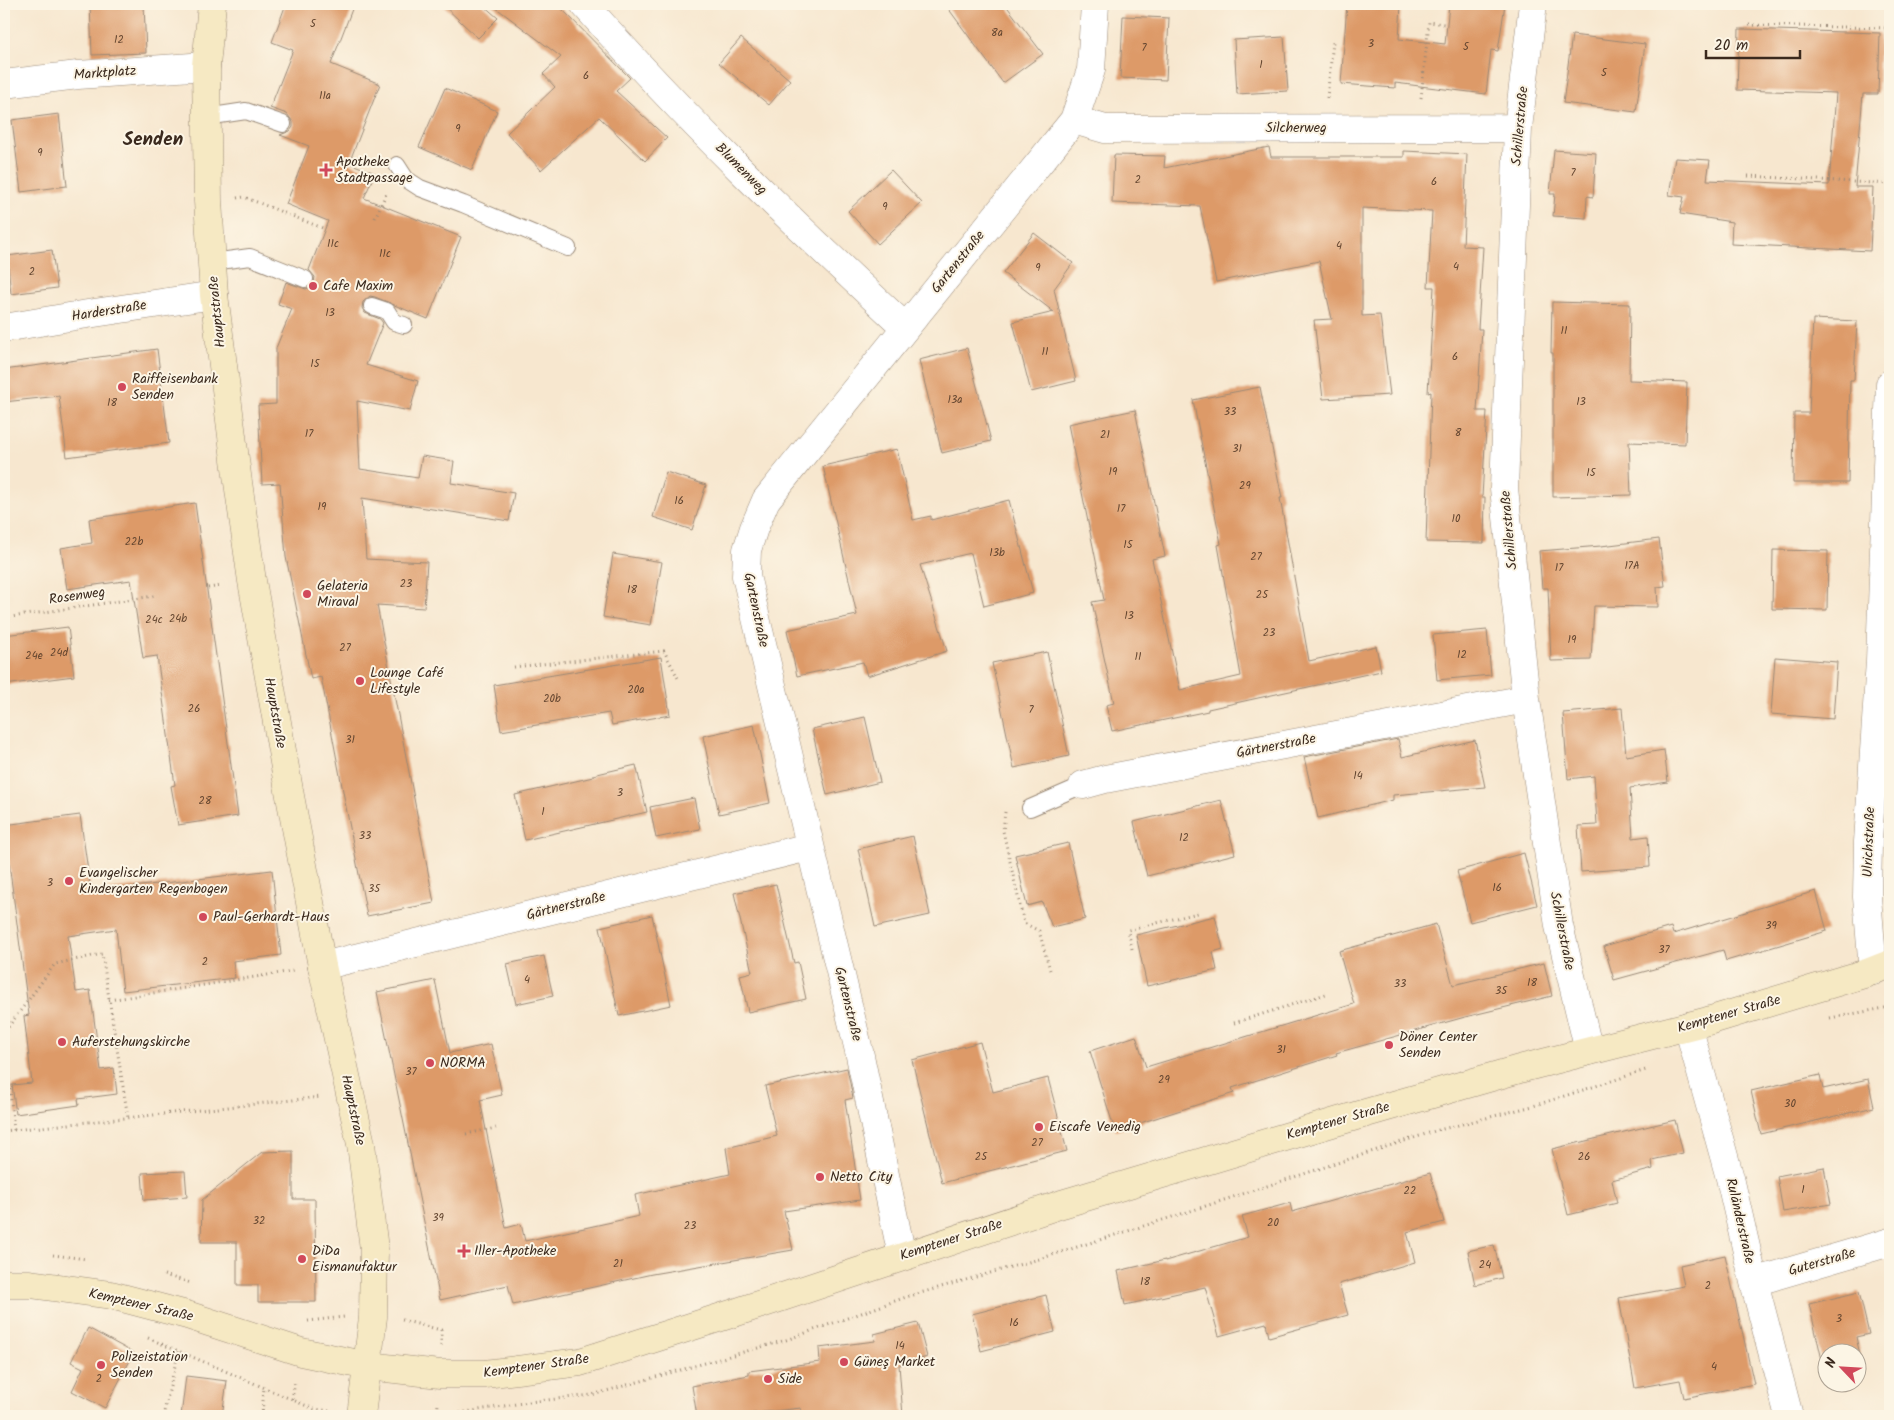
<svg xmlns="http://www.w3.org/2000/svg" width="1894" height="1420" font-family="Kalam,sans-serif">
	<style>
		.building { fill: #dd9a68 }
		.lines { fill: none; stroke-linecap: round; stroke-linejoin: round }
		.lane-casing { stroke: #998876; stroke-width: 18 }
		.street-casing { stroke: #998876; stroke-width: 29 }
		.secondary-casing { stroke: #998876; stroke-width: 29 }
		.path { stroke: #998876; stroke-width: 3; stroke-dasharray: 1 4; stroke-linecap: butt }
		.lane { stroke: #fff; stroke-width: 16 }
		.street { stroke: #fff; stroke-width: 28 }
		.secondary { stroke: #f6e9c3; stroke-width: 28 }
		.poi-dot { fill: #d1495b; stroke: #fcf5e5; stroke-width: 2 }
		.labels { text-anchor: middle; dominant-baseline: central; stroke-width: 4; stroke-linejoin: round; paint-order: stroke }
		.number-label { font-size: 11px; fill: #644630 }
		.street-label { font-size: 14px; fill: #3b2a1e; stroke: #fcf5e5 }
		.poi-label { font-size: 14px; fill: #3b2a1e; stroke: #fcf5e5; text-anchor: start }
		.district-label { font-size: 19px; font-weight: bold; fill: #3b2a1e; stroke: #fcf5e5 }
	</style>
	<rect width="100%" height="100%" fill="#fcf5e5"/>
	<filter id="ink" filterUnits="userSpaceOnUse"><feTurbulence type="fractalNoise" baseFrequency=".02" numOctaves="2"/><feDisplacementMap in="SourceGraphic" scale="10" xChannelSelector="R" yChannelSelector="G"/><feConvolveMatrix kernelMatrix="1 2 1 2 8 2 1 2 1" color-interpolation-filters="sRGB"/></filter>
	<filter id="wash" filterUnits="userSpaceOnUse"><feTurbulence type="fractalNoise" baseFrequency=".0096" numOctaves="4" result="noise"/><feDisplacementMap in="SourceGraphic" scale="20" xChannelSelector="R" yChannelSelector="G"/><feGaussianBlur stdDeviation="1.12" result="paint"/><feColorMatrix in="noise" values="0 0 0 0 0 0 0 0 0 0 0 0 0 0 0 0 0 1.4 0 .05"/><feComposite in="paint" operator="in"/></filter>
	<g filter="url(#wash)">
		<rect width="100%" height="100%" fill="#f7e7cf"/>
		<g id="blocks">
			<path class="building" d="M 90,4 L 144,4 L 146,53 L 92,55 Z
				M 286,4 L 354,4 L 331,64 L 380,84 L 349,163 L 375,173 L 364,198 L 461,237 L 428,319 L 375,297 L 370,296 L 363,302 L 362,308 L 365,313 L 380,319 L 383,323 L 366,365 L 418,381 L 410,411 L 357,401 L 360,469 L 418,478 L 422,456 L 454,461 L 451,483 L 514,493 L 509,521 L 362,498 L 366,559 L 427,562 L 424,608 L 377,605 L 434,903 L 367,916 L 321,677 L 311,679 L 286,557 L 280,483 L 262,484 L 258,405 L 276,404 L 276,348 L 292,309 L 278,304 L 286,282 L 306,289 L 311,287 L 314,283 L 315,277 L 309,270 L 328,221 L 286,204 L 309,146 L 280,135 L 290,131 L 293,127 L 293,122 L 287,114 L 270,108 L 293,50 L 272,42 Z
				M 442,4 L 482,4 L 498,18 L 478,38 Z
				M 491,4 L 557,4 L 630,78 L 616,91 L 667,138 L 645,161 L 599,117 L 541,170 L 507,133 L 555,87 L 543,74 L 561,57 Z
				M 945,4 L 1005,4 L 1043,54 L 1003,83 Z
				M 1347,4 L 1401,4 L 1399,39 L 1445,44 L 1449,4 L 1505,4 L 1498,51 L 1491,50 L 1486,94 L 1395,83 L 1395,88 L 1341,84 Z
				M 1123,16 L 1169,18 L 1166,80 L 1120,78 Z
				M 1739,29 L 1880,33 L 1878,94 L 1863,94 L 1855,187 L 1873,187 L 1870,251 L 1731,244 L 1732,222 L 1680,214 L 1684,197 L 1669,195 L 1675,158 L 1710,160 L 1707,180 L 1829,185 L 1836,93 L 1737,90 Z
				M 1572,35 L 1645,44 L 1636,112 L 1563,103 Z
				M 1284,37 L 1288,91 L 1237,94 L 1234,40 Z
				M 741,38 L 790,80 L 769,105 L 719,63 Z
				M 445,88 L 497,111 L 472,170 L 419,147 Z
				M 59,114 L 67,186 L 21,192 L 12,120 Z
				M 1269,147 L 1271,157 L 1404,157 L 1404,151 L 1467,154 L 1463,246 L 1483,247 L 1478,329 L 1482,329 L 1477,411 L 1487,411 L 1482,497 L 1485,497 L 1484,543 L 1426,542 L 1431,392 L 1428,393 L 1434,287 L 1428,287 L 1432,211 L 1362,208 L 1362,316 L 1380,315 L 1390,395 L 1323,399 L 1314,320 L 1332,319 L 1319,261 L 1216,282 L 1200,206 L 1112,203 L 1114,155 L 1165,156 L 1164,168 Z
				M 1554,150 L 1596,153 L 1593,197 L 1587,196 L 1586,218 L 1553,216 L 1555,194 L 1550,194 Z
				M 891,170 L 922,203 L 878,244 L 848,211 Z
				M 1034,233 L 1073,263 L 1054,289 L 1076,381 L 1031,392 L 1013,322 L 1054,312 L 1003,273 Z
				M 52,250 L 57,288 L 11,294 L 7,256 Z
				M 1552,302 L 1630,304 L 1629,380 L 1687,382 L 1685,444 L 1629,442 L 1631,495 L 1553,497 L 1553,353 L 1551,353 Z
				M 1813,319 L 1857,321 L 1854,380 L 1850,380 L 1848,483 L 1793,483 L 1794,413 L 1809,413 Z
				M 967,348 L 991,441 L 942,453 L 919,360 Z
				M 157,349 L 169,443 L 67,457 L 59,396 L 4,402 L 4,370 Z
				M 1260,387 L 1282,498 L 1280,498 L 1309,661 L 1376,646 L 1381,671 L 1208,709 L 1208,711 L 1112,731 L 1106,705 L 1114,703 L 1092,602 L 1104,600 L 1068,424 L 1135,410 L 1165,556 L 1152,559 L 1180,690 L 1241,676 L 1218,545 L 1221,544 L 1193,400 Z
				M 897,449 L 913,520 L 931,516 L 931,520 L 1009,500 L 1033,593 L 984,606 L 971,553 L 920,565 L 947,651 L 867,676 L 863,662 L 797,676 L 787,630 L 857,615 L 823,466 Z
				M 666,472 L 706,485 L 692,530 L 653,517 Z
				M 195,503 L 238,816 L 178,825 L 171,786 L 175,785 L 157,656 L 143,658 L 131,580 L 67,589 L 61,548 L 92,543 L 89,519 Z
				M 1659,539 L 1665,586 L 1657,587 L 1658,607 L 1594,606 L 1591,660 L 1551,661 L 1548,588 L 1542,588 L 1539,551 L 1601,546 Z
				M 1773,550 L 1828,551 L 1827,610 L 1772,609 Z
				M 613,554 L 662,562 L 651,625 L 603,617 Z
				M 68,627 L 74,676 L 4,685 L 4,635 Z
				M 1487,630 L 1491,675 L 1437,680 L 1433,635 Z
				M 1047,652 L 1069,756 L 1014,768 L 992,663 Z
				M 661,657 L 670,715 L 612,725 L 609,713 L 501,731 L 494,685 Z
				M 1775,657 L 1837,662 L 1833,719 L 1771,714 Z
				M 1622,708 L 1626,756 L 1664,750 L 1668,782 L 1630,788 L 1633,838 L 1648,836 L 1650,867 L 1581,872 L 1578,826 L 1597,825 L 1594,776 L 1568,779 L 1563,713 Z
				M 865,717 L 880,782 L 827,795 L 812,729 Z
				M 754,725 L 770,803 L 719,814 L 703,736 Z
				M 1398,739 L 1402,757 L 1475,740 L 1485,787 L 1393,795 L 1393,800 L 1318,818 L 1304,757 Z
				M 636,765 L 647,812 L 525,840 L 515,795 L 593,777 L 593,775 Z
				M 694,798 L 700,829 L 656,838 L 650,807 Z
				M 1221,800 L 1235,854 L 1147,876 L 1134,822 Z
				M 80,815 L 91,892 L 272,870 L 281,955 L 233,961 L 235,978 L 123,991 L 116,929 L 68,936 L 76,992 L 90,990 L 101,1070 L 114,1068 L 117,1094 L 78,1099 L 79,1105 L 16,1114 L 12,1085 L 32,1083 L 24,1016 L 29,1015 L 4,825 Z
				M 913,836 L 930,915 L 875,927 L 858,849 Z
				M 1068,843 L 1085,919 L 1052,927 L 1042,902 L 1027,906 L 1015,855 Z
				M 1524,853 L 1537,905 L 1470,922 L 1457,871 Z
				M 776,884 L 794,963 L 798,962 L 806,999 L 748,1012 L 740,975 L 752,972 L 734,893 Z
				M 1816,891 L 1827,931 L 1726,961 L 1723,950 L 1614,980 L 1604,946 L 1671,927 L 1673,934 Z
				M 652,915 L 671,1005 L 619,1016 L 600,927 Z
				M 1215,916 L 1223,949 L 1213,952 L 1217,970 L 1147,986 L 1136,935 Z
				M 1436,924 L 1453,985 L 1544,963 L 1552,996 L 1465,1017 L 1336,1053 L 1337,1055 L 1232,1088 L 1234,1093 L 1115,1131 L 1090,1051 L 1136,1036 L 1146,1067 L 1354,1004 L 1339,951 Z
				M 544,956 L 553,996 L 516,1004 L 507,964 Z
				M 435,980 L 450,1053 L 491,1044 L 502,1095 L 480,1100 L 506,1228 L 521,1224 L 525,1241 L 639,1216 L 635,1195 L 730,1174 L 726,1148 L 777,1136 L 765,1086 L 847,1068 L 853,1098 L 845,1100 L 860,1200 L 784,1211 L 793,1250 L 652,1274 L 513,1305 L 508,1285 L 440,1300 L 377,992 Z
				M 980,1042 L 993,1092 L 1048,1078 L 1067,1151 L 942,1183 L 912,1060 Z
				M 1820,1075 L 1823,1089 L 1868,1079 L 1874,1107 L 1761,1134 L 1751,1091 Z
				M 1675,1120 L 1683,1153 L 1652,1160 L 1653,1169 L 1612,1180 L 1617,1203 L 1568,1215 L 1552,1149 Z
				M 293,1151 L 293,1199 L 315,1199 L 316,1302 L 258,1302 L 258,1285 L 237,1285 L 237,1242 L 201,1242 L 202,1200 L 262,1152 Z
				M 1824,1167 L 1831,1204 L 1783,1212 L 1777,1176 Z
				M 185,1171 L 187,1197 L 144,1200 L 142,1173 Z
				M 1430,1173 L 1444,1222 L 1407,1232 L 1415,1262 L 1339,1284 L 1348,1315 L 1269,1337 L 1266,1323 L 1219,1336 L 1205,1287 L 1125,1305 L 1118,1271 L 1165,1260 L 1165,1261 L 1248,1237 L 1242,1216 L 1290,1203 L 1292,1212 Z
				M 1494,1245 L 1502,1278 L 1475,1285 L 1468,1251 Z
				M 1725,1255 L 1754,1384 L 1684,1398 L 1680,1380 L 1635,1388 L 1619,1298 L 1684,1286 L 1680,1265 Z
				M 1859,1292 L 1869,1334 L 1856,1337 L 1860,1355 L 1856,1356 L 1856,1352 L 1826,1352 L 1826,1363 L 1823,1364 L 1809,1304 Z
				M 1046,1295 L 1055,1332 L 981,1351 L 972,1314 Z
				M 918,1323 L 927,1357 L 899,1365 L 903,1416 L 802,1416 L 801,1408 L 729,1416 L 697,1416 L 692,1386 L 749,1375 L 749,1371 L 820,1362 L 819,1348 L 875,1341 L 874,1334 Z
				M 88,1328 L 134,1353 L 105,1408 L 72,1391 L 83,1368 L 71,1362 Z
				M 186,1376 L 227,1381 L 222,1416 L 181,1416 Z"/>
		</g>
	</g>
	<g filter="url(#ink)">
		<use href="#blocks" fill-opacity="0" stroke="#998876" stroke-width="1"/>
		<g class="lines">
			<g class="lane-casing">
				<path id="lane" d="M 206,117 L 246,111 L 283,124
					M 397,165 L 406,179 L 420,188 L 463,204 L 568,248
					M 212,262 L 250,257 L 305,279
					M 372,306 L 387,311 L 394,322 L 404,325
					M 1030,808 L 1083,785"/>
			</g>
			<g class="street-casing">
				<path id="street" d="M 584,4 C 684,118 794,224 905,327
					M 1533,4 L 1518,128 L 1504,488 L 1526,699 L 1559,926 L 1589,1051
					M 4,84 L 78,75 L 206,66
					M 1074,120 L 1105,129 L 1518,128
					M 4,328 L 81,315 L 214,295
					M 1083,785 L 1105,779 L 1526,699
					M 322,966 L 809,847
					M 1873,971 L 1867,897 L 1868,842 L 1880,661 L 1890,384
					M 1688,1026 L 1730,1178 L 1754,1282 L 1789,1416
					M 902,1256 L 859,1051 L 746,576 L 747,550 L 754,528 L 766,500 L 1074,120 L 1091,70 L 1095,4
					M 1754,1282 L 1890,1242"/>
			</g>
			<g class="secondary-casing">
				<path id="secondary" d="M 212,4 L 206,66 L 208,201 L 214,295 L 237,475 L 252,581 L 290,796 L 322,966 L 361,1144 L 374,1249 L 373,1317 L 361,1416
					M 4,1284 L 30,1284 L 111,1295 L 187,1315 L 301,1352 L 368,1366 L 440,1374 L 485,1374 L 580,1362 L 731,1314 L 1062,1204 L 1359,1115 L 1523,1068 L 1708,1021 L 1867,973 L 1890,964"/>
			</g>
			<path class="path" d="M 1749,25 L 1890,28
				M 1327,98 L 1333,42
				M 1421,98 L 1429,22 L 1444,24
				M 1748,176 L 1890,184
				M 237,198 L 244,197 L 325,229
				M 375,218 L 386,194
				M 208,588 L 222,586
				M 4,618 L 154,596
				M 514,667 L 664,651 L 678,678
				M 1005,812 L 1003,831 L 1024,923 L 1039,931 L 1050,970
				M 1132,949 L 1128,930 L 1198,913
				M 109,1000 L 293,971
				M 1830,1018 L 1890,1007
				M 1234,1023 L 1329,993
				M 14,1130 L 4,1033 L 55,964 L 102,954 L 128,1118
				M 4,1131 L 321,1097
				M 466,1134 L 496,1128
				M 53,1255 L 87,1259
				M 164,1275 L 191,1283
				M 402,1320 L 441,1330 L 441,1346
				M 308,1321 L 344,1317
				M 148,1338 L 314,1409 L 332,1411
				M 292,1399 L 295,1382
				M 163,1416 L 179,1349
				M 262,1416 L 264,1387
				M 437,1416 L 438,1404
				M 440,1416 L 529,1402 L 592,1395 L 786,1340 L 906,1297 L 1039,1259 L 1169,1218 L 1435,1131 L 1533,1106 L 1649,1069"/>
			<use href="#lane" class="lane"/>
			<use href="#street" class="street"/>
			<use href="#secondary" class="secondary"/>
		</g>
	</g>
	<g class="poi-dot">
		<path d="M323.5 162.5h5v5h5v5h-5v5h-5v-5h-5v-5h5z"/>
		<circle cx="313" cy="286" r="5"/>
		<circle cx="122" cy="387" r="5"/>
		<circle cx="307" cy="594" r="5"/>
		<circle cx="360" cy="681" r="5"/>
		<circle cx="69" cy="881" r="5"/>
		<circle cx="203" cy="917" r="5"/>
		<circle cx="62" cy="1042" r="5"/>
		<circle cx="1389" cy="1045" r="5"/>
		<circle cx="430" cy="1063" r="5"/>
		<circle cx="1039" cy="1127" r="5"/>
		<circle cx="820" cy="1177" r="5"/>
		<path d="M461.5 1243.5h5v5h5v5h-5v5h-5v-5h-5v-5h5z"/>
		<circle cx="302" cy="1259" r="5"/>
		<circle cx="844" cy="1362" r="5"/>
		<circle cx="101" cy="1365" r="5"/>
		<circle cx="768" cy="1379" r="5"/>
	</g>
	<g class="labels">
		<g class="number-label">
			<text x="313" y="24">5</text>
			<text x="997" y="33">8a</text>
			<text x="119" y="40">12</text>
			<text x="1371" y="44">3</text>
			<text x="1466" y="47">5</text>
			<text x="1144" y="48">7</text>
			<text x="1261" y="65">1</text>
			<text x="1604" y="73">5</text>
			<text x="586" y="76">6</text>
			<text x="325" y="96">11a</text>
			<text x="458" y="129">9</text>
			<text x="40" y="153">9</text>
			<text x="1573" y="173">7</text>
			<text x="1138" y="180">2</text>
			<text x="1434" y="182">6</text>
			<text x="885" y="207">9</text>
			<text x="333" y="244">11c</text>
			<text x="1339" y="246">4</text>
			<text x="385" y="254">11c</text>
			<text x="1456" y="267">4</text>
			<text x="1038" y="268">9</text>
			<text x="32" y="272">2</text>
			<text x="330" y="313">13</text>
			<text x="1564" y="331">11</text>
			<text x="1045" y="352">11</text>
			<text x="1455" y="357">6</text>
			<text x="315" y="364">15</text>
			<text x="955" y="400">13a</text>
			<text x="1581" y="402">13</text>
			<text x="112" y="403">18</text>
			<text x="1230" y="412">33</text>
			<text x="1458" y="433">8</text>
			<text x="309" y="434">17</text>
			<text x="1105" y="435">21</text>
			<text x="1237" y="449">31</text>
			<text x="1113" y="472">19</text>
			<text x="1591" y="473">15</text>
			<text x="1245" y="486">29</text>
			<text x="679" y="501">16</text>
			<text x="322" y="507">19</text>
			<text x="1121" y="509">17</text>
			<text x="1456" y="519">10</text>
			<text x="134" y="542">22b</text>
			<text x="1128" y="545">15</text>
			<text x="997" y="553">13b</text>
			<text x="1256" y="557">27</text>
			<text x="1632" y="566">17A</text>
			<text x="1559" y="568">17</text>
			<text x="406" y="584">23</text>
			<text x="632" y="590">18</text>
			<text x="1262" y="595">25</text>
			<text x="1129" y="616">13</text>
			<text x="178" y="619">24b</text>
			<text x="154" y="620">24c</text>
			<text x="1269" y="633">23</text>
			<text x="1572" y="640">19</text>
			<text x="345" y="648">27</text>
			<text x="59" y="653">24d</text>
			<text x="1462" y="655">12</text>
			<text x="34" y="656">24e</text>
			<text x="1138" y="657">11</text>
			<text x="636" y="690">20a</text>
			<text x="552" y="699">20b</text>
			<text x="194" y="709">26</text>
			<text x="1031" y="710">7</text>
			<text x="350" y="740">31</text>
			<text x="1358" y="776">14</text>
			<text x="620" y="793">3</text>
			<text x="205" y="801">28</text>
			<text x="543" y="812">1</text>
			<text x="365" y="836">33</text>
			<text x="1184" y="838">12</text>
			<text x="50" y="883">3</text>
			<text x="1497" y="888">16</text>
			<text x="374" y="889">35</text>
			<text x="1771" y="926">39</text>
			<text x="1664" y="950">37</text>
			<text x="205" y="962">2</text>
			<text x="527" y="980">4</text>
			<text x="1532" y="983">18</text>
			<text x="1400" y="984">33</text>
			<text x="1501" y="991">35</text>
			<text x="1281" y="1050">31</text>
			<text x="411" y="1072">37</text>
			<text x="1164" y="1080">29</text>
			<text x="1790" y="1104">30</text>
			<text x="1037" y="1143">27</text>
			<text x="981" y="1157">25</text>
			<text x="1584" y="1157">26</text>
			<text x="1803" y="1190">1</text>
			<text x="1410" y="1191">22</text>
			<text x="438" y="1218">39</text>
			<text x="259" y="1221">32</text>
			<text x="1273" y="1223">20</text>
			<text x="690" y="1226">23</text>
			<text x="618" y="1264">21</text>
			<text x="1485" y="1265">24</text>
			<text x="1145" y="1282">18</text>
			<text x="1708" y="1286">2</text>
			<text x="1839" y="1319">3</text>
			<text x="1014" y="1323">16</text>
			<text x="900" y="1346">14</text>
			<text x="1714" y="1367">4</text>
			<text x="99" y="1379">2</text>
		</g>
		<g class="street-label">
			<text transform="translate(105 73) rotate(-4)">Marktplatz</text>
			<text transform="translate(1520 126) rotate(-85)">Schillerstraße</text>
			<text x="1296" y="128">Silcherweg</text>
			<text transform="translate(741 169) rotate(45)">Blumenweg</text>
			<text transform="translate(958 262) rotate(-51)">Gartenstraße</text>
			<text transform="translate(109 311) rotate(-9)">Harderstraße</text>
			<text transform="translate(217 312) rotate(-96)">Hauptstraße</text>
			<text transform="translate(1509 530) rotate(-95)">Schillerstraße</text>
			<text transform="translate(77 596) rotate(-8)">Rosenweg</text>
			<text transform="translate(756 610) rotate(78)">Gartenstraße</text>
			<text transform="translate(275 713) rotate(80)">Hauptstraße</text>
			<text transform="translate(1276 746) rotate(-11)">Gärtnerstraße</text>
			<text transform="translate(1869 842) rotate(-88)">Ulrichstraße</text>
			<text transform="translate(566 906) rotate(-14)">Gärtnerstraße</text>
			<text transform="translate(1562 931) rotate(79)">Schillerstraße</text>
			<text transform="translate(848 1004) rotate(76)">Gartenstraße</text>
			<text transform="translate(1729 1014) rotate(-16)">Kemptener Straße</text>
			<text transform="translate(353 1110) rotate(78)">Hauptstraße</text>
			<text transform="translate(1338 1121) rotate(-16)">Kemptener Straße</text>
			<text transform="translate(1740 1221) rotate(77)">Ruländerstraße</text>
			<text transform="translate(951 1240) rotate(-18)">Kemptener Straße</text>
			<text transform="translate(1822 1262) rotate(-16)">Guterstraße</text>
			<text transform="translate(141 1305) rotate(13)">Kemptener Straße</text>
			<text transform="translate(536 1366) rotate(-8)">Kemptener Straße</text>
		</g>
		<g class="poi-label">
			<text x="336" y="162">Apotheke<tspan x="336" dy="16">Stadtpassage</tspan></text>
			<text x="323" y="286">Cafe Maxim</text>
			<text x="132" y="379">Raiffeisenbank<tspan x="132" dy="16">Senden</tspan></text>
			<text x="317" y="586">Gelateria<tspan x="317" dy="16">Miraval</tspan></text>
			<text x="370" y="673">Lounge Café<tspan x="370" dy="16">Lifestyle</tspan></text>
			<text x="79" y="873">Evangelischer<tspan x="79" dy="16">Kindergarten Regenbogen</tspan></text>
			<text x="213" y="917">Paul-Gerhardt-Haus</text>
			<text x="1399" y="1037">Döner Center<tspan x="1399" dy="16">Senden</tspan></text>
			<text x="72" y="1042">Auferstehungskirche</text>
			<text x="440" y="1063">NORMA</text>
			<text x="1049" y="1127">Eiscafe Venedig</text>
			<text x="830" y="1177">Netto City</text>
			<text x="312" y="1251">DiDa<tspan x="312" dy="16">Eismanufaktur</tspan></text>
			<text x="474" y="1251">Iller-Apotheke</text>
			<text x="111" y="1357">Polizeistation<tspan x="111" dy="16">Senden</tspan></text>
			<text x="854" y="1362">Güneş Market</text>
			<text x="778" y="1379">Side</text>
		</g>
		<g class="district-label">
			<text x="153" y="140">Senden</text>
		</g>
	</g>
	<rect width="1894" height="1420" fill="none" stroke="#fcf5e5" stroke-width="20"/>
	<g transform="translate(1842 1368) rotate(295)"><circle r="24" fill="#fcf5e5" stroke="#afa495"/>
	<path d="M0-4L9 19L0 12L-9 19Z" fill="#d1495b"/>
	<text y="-8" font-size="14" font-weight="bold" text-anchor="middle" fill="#3b2a1e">N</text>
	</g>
	<path d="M1706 50v8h94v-8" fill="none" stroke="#3b2a1e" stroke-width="2.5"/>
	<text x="1714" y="50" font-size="15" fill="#3b2a1e" stroke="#fcf5e5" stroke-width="4" paint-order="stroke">20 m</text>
</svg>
